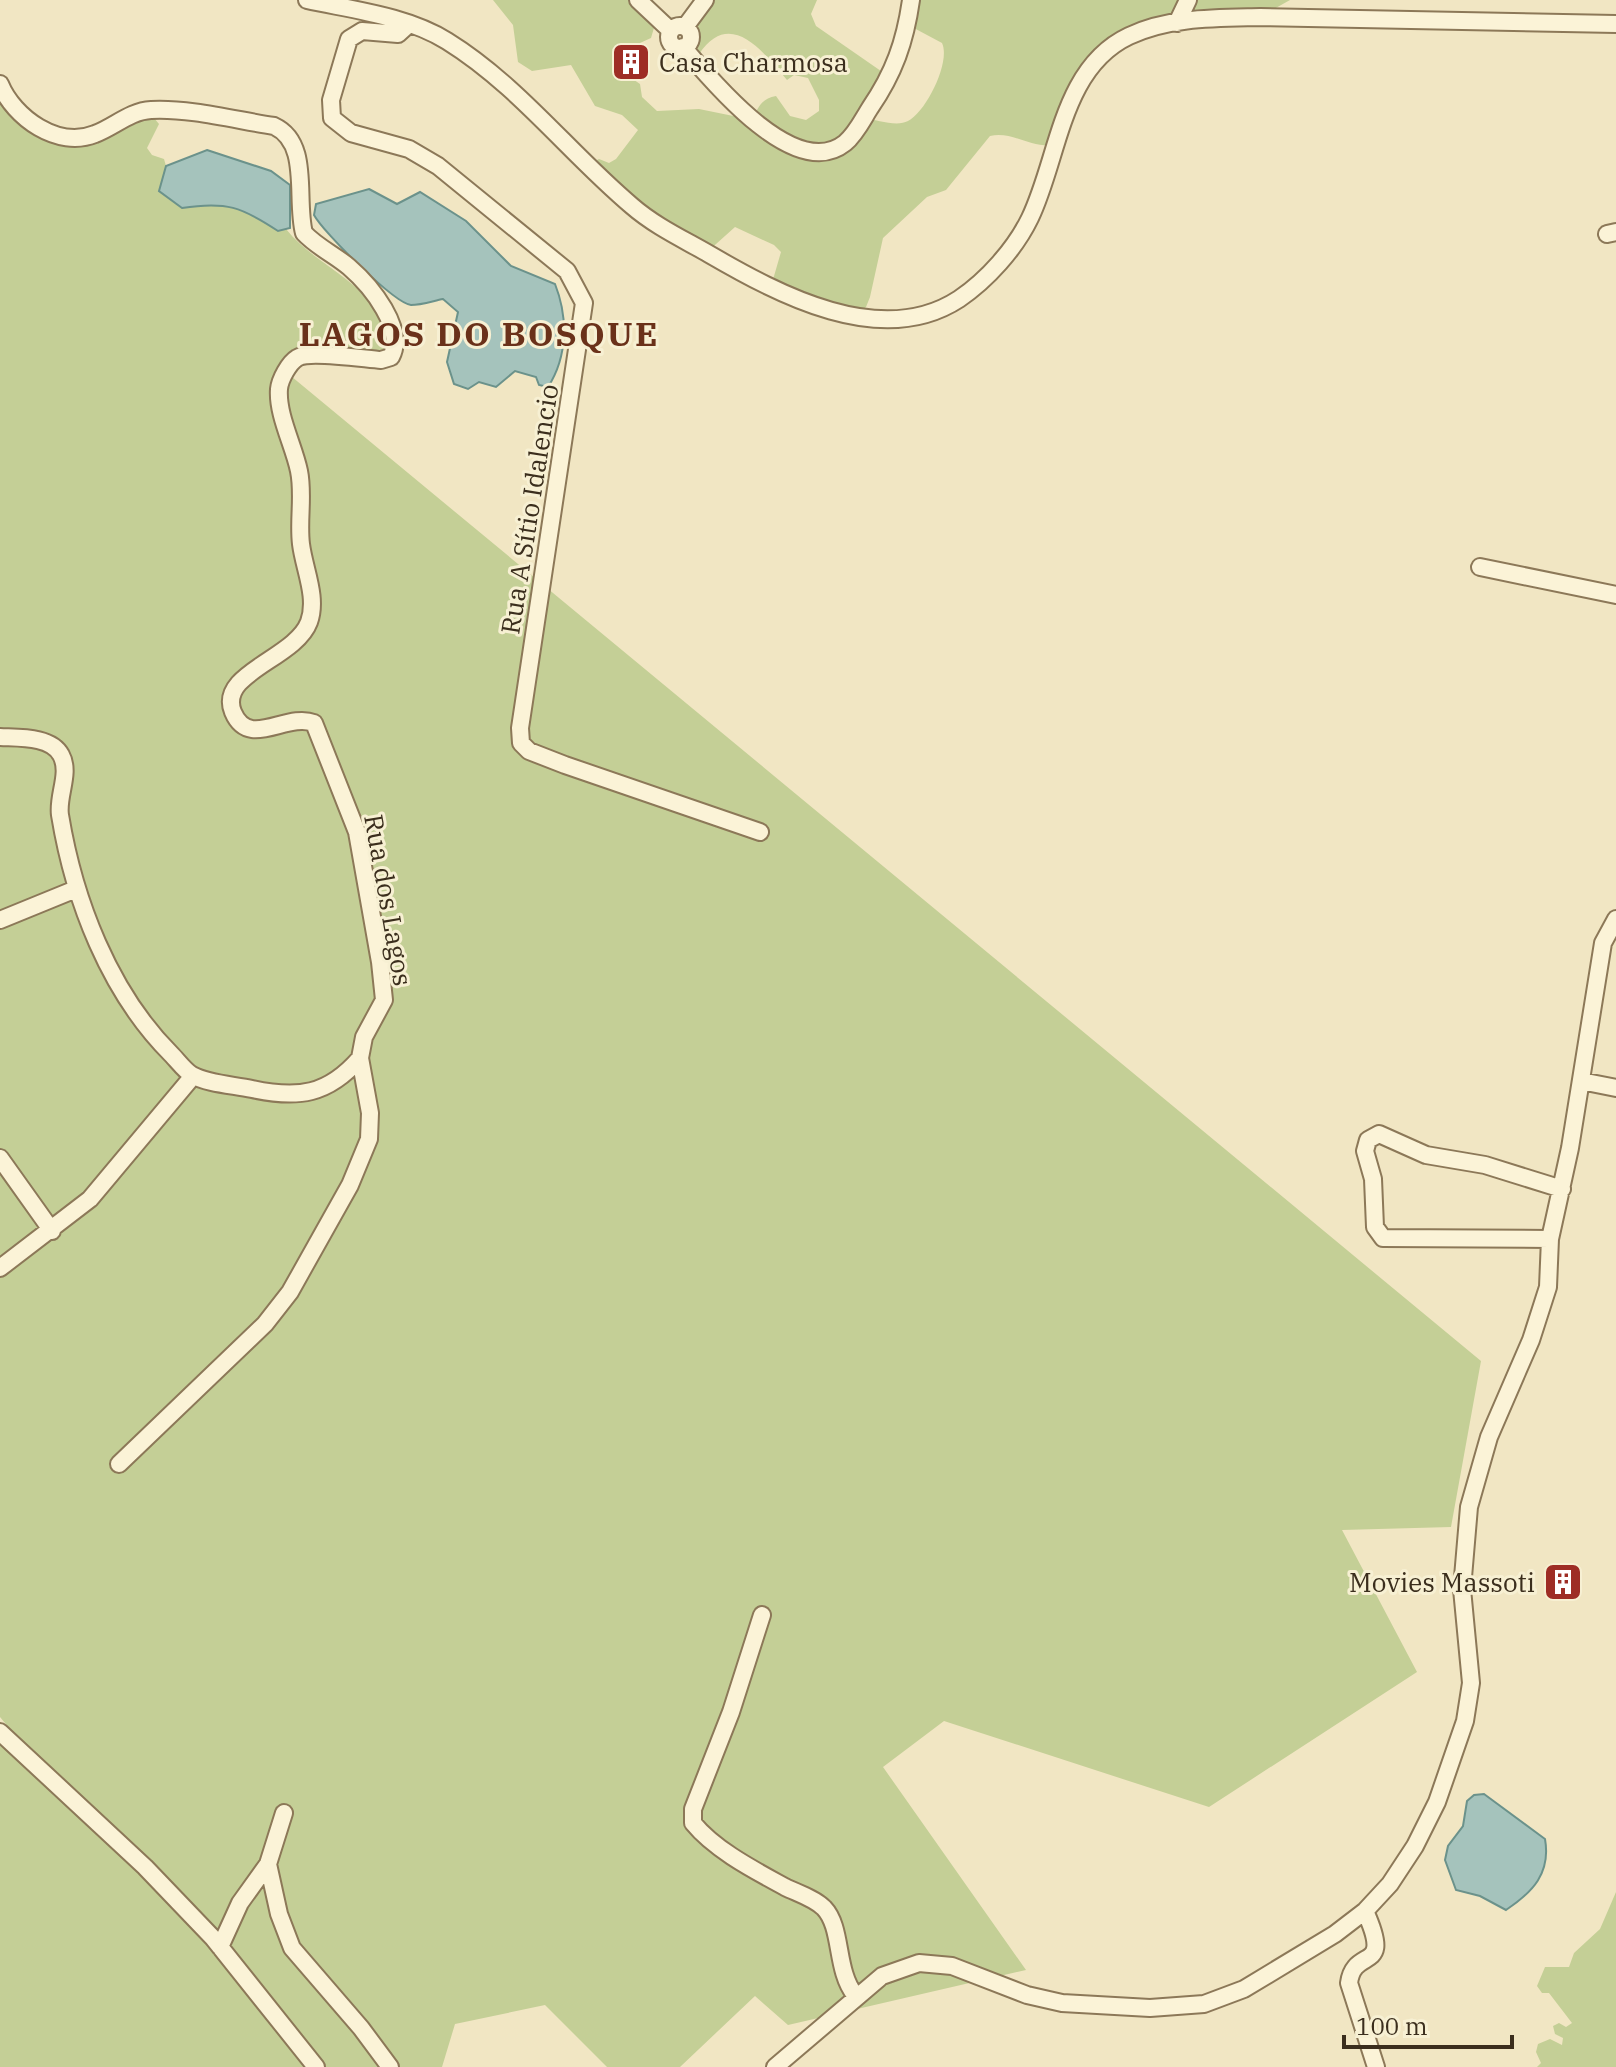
<svg xmlns="http://www.w3.org/2000/svg" width="1616" height="2067" font-family="'IBM Plex Serif',serif">
	<style>
		.green { fill: #c4cf96 }
		.water { fill: #a5c3bc; stroke: #6b928b; stroke-width: 2 }
		.lines { fill: none; stroke-linecap: round; stroke-linejoin: round }
		.minor-casing { stroke: #8c7858; stroke-width: 20 }
		.minor { stroke: #fbf3d7; stroke-width: 16 }
		.labels { text-anchor: middle; dominant-baseline: central; stroke-width: 6; stroke-linejoin: round; paint-order: stroke }
		.poi-label { font-size: 26px; fill: #3b2e1d; stroke: #f7f0d3; text-anchor: start }
		.street-label { font-size: 26px; fill: #3b2e1d; stroke: #f7f0d3 }
		.district-label { font-size: 34px; font-weight: bold; letter-spacing: 2px; fill: #6a311a; stroke: #f7f0d3 }
	</style>
	<rect width="100%" height="100%" fill="#f1e6c3"/>
	<path class="green" d="M 493,0 L 638,0 L 656,21 L 651,38 L 631,47 L 618,64 L 624,73 L 640,84 L 642,97 L 657,111 L 699,109 L 753,120 C 757,108 762,98 776,96 L 790,116 L 806,120 L 819,111 L 819,100 L 808,78 L 794,75 L 787,80 C 763,51 730,8 699,54 L 687,45 L 691,38 L 689,30 L 705,0 L 817,0 L 811,14 L 816,26 L 891,78 L 864,118 C 877,120 897,127 908,121 C 926,112 951,62 942,43 L 912,27 L 911,0 L 1290,0 L 1260,17 L 1177,23 L 1097,60 L 1056,145 C 1031,149 1014,131 990,136 L 946,190 L 927,197 L 883,238 L 870,297 L 866,307 L 856,315 L 772,283 L 781,252 L 774,245 L 735,227 L 706,253 L 587,165 L 599,159 L 609,163 L 616,159 L 638,130 L 622,115 L 595,106 L 571,65 L 532,71 L 518,62 L 513,25 Z
		M 0,102 C 18,129 58,156 91,144 C 112,136 131,117 154,118 L 159,124 L 147,148 L 152,155 L 164,159 L 166,166 L 159,191 L 246,210 L 278,231 L 286,229 C 320,272 386,285 387,351 L 280,367 L 1481,1361 L 1451,1527 L 1342,1530 L 1417,1672 L 1209,1807 L 944,1721 L 883,1767 L 1026,1970 L 788,2025 L 755,1996 L 680,2067 L 607,2067 L 545,2005 L 455,2024 L 442,2067 L 0,2067 L 0,1735 L 53,1781 L 0,1717 Z
		M 1616,1892 L 1616,2067 L 1537,2067 L 1541,2063 L 1536,2052 L 1538,2044 L 1550,2039 L 1562,2045 L 1563,2038 L 1555,2034 L 1553,2026 L 1559,2023 L 1566,2027 L 1572,2023 L 1549,1993 L 1542,1993 L 1537,1986 L 1545,1967 L 1569,1967 L 1574,1953 L 1600,1929 Z"/>
	<path class="water" d="M 207,150 L 271,171 L 290,185 L 290,228 L 278,231 C 242,207 226,201 182,208 L 159,191 L 166,166 Z
		M 369,189 L 397,204 L 420,192 L 466,221 L 511,266 L 555,284 C 568,317 568,356 548,387 L 539,385 L 536,377 L 515,371 L 496,387 L 479,382 L 468,389 L 454,384 L 447,362 L 458,312 L 443,299 C 433,301 421,305 411,305 C 394,303 323,232 314,215 L 316,204 Z
		M 1484,1794 L 1545,1839 C 1551,1873 1533,1892 1506,1910 L 1480,1896 L 1456,1890 L 1445,1860 L 1448,1846 L 1463,1826 L 1467,1801 L 1474,1795 Z"/>
	<g class="lines">
		<g class="minor-casing">
			<path id="minor" d="M 307,0 C 353,10 407,16 447,41 C 518,85 569,153 632,206 C 655,226 683,239 709,254 C 778,294 881,350 959,299 C 987,280 1015,249 1030,218 C 1059,158 1061,68 1129,36 C 1168,17 1217,18 1260,17 L 1616,24
				M 638,0 L 671,31
				M 1177,23 L 1188,0
				M 409,24 L 398,34 L 362,31 L 349,39 L 331,100 L 332,118 L 351,133 L 409,149 L 438,166 L 567,271 L 584,303 L 520,728 L 521,743 L 529,751 L 565,765 L 760,832
				M669 37a11 11 0 1 1 22 0a11 11 0 1 1-22 0Z
				M 685,27 L 705,0
				M 683,47 C 711,80 795,183 845,143 C 856,134 863,119 870,108 C 894,73 905,42 911,0
				M 0,84 C 14,118 58,149 95,134 C 114,127 130,111 151,110 C 190,108 235,120 274,126 C 311,143 295,199 304,233 C 317,247 335,255 349,267 C 371,286 406,329 391,357 L 381,360 C 365,359 309,350 297,358 C 289,363 280,379 279,389 C 277,415 294,446 299,471 C 304,495 298,520 301,544 C 304,569 318,597 309,622 C 295,659 217,673 233,712 C 249,750 286,712 314,723 L 357,832 L 380,962 L 384,1000 L 364,1037 L 360,1058 L 370,1113 L 369,1139 L 350,1185 L 290,1292 L 265,1324 L 119,1464
				M 1607,234 L 1616,232
				M 1480,567 L 1616,595
				M 0,737 C 19,738 51,736 61,755 C 71,773 57,796 60,815 C 74,900 109,992 171,1054 C 177,1060 185,1071 192,1075 C 208,1084 234,1085 252,1089 C 298,1099 328,1095 360,1058
				M 0,920 L 76,889
				M 1581,1081 L 1616,1088
				M 0,1158 L 52,1231
				M 1550,1239 L 1383,1238 L 1375,1227 L 1373,1179 L 1365,1151 L 1368,1140 L 1379,1134 L 1426,1155 L 1485,1165 L 1562,1189
				M 0,1268 L 90,1199 L 193,1076
				M 762,1615 L 731,1712 L 693,1809 L 693,1823 C 715,1850 754,1870 785,1887 C 797,1893 814,1898 824,1908 C 843,1928 835,1970 855,1995
				M 0,1732 L 145,1867 L 213,1938 L 316,2067
				M 284,1813 L 268,1864 L 279,1914 L 292,1948 L 361,2028 L 390,2067
				M 1365,1911 C 1394,1975 1354,1945 1349,1983 L 1376,2067
				M 220,1947 L 240,1903 L 268,1864
				M 775,2067 L 882,1976 L 919,1963 L 952,1966 L 1027,1995 L 1062,2003 L 1150,2008 L 1204,2004 L 1244,1989 L 1335,1934 L 1365,1911 L 1390,1884 L 1415,1846 L 1437,1802 L 1465,1721 L 1471,1683 L 1462,1589 L 1469,1507 L 1489,1437 L 1531,1340 L 1548,1287 L 1550,1239 L 1570,1148 L 1603,943 L 1616,919"/>
		</g>
		<use href="#minor" class="minor"/>
	</g>
	<defs>
		<g id="building-square" transform="scale(2)"><rect x="-9" y="-9" width="18" height="18" rx="4" fill="#9e2d25" stroke="#f7f0d3"/><path d="M-4-6H4V6H1V3H-1V6H-4ZM-2.5-4.3h1.7v1.8h-1.7ZM.8-4.3h1.7v1.8H.8ZM-2.5-1h1.7V.8h-1.7ZM.8-1h1.7V.8H.8Z" fill="#fff"/></g>
	</defs>
	<g fill-rule="evenodd">
		<use href="#building-square" x="631" y="62"/>
		<use href="#building-square" x="1563" y="1582"/>
	</g>
	<g class="labels">
		<g class="poi-label">
			<text x="659" y="62">Casa Charmosa</text>
			<text x="1535" y="1582" text-anchor="end">Movies Massoti</text>
		</g>
		<g class="street-label">
			<text transform="translate(529 509) rotate(-81)">Rua A Sítio Idalencio</text>
			<text transform="translate(389 900) rotate(80)">Rua dos Lagos</text>
		</g>
		<g class="district-label">
			<text x="479" y="333">LAGOS DO BOSQUE</text>
		</g>
	</g>
	<path d="M1344 2035v12h168v-12" fill="none" stroke="#3b2e1d" stroke-width="4"/>
	<text x="1356" y="2035" font-size="24" fill="#3b2e1d" stroke="#f7f0d3" stroke-width="6" paint-order="stroke">100 m</text>
</svg>
